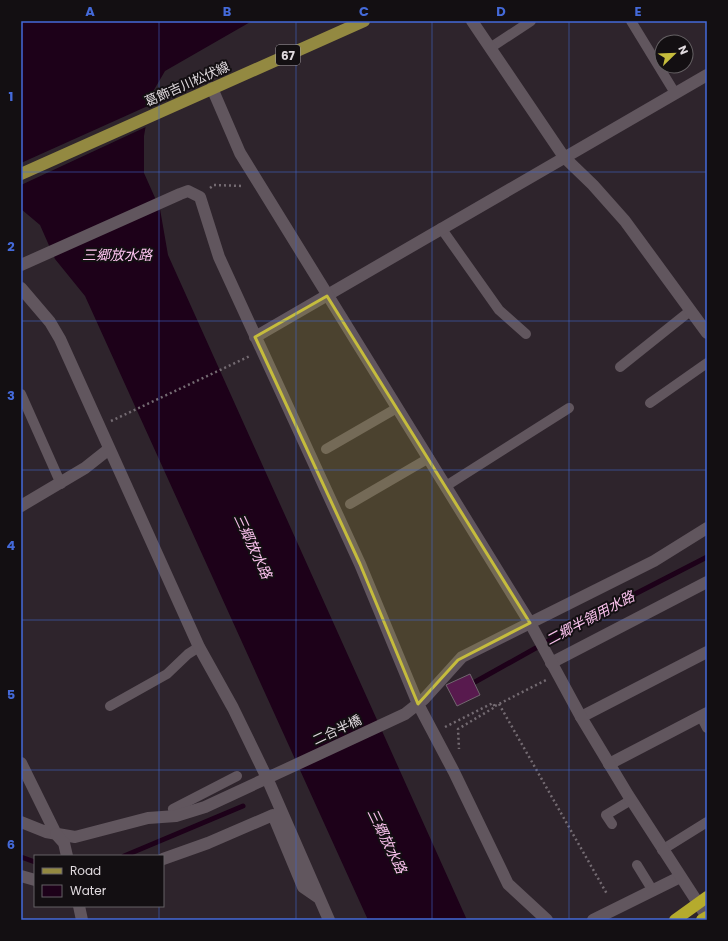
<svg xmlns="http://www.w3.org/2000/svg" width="728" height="941" font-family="Poppins,'Noto Sans JP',sans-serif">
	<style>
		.water { fill: #1d0119 }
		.pier { fill: #2e242c }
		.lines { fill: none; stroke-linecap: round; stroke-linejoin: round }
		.stream { stroke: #1d0119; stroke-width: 5 }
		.building { fill: #581a4e; stroke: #72676f }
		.path { stroke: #746b72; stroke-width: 2.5; stroke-dasharray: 2 3; stroke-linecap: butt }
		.lane { stroke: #61565e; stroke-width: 10 }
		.street { stroke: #61565e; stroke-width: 12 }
		.secondary { stroke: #61565e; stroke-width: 12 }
		.primary { stroke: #938941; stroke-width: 12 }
		.highway { stroke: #b5ab2d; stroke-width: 12 }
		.marked { fill: #c5bc3d; fill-opacity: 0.2; stroke: #c5bc3d; stroke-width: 3; stroke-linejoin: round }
		.grid { fill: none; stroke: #446ad9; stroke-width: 1; stroke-opacity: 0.55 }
		.labels { text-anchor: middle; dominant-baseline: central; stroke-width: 4; stroke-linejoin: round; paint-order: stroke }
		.shield { fill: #130f12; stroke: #a39ea2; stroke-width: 1 }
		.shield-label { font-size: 12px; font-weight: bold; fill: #e1dbdf }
		.street-label { font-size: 13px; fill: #e1dbdf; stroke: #130f12 }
		.water-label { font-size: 14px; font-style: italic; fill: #fbc2ee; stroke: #130f12 }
		.neatline { fill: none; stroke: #446ad9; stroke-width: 1.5 }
		.grid-label { font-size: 13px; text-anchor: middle; font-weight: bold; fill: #446ad9 }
	</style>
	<rect width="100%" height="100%" fill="#2e242c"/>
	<path class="water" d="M 21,21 L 252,21 L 165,71 L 151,95 L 144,136 L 144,173 L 160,209 L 168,255 L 467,920 L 368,920 L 85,296 L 55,259 L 40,225 L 21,209 Z"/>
	<path class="pier" d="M 150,105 L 148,126 L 21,185 L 21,163 Z"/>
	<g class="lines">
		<path class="stream" d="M 475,682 L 600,612 L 707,557
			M 124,856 L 243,806
			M 21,857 L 35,862"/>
	</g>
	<path class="building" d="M 470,674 L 480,695 L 457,706 L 446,685 Z"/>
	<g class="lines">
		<path class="path" d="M 210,188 L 214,185 L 244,186
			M 111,421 L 250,356
			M 499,704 L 607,894
			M 495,706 L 546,680
			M 445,727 L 493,703 L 495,707 L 458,729 L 459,749"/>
		<path class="lane" d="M 631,21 L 675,93
			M 490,48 L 531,21
			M 441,228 L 499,310 L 526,334
			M 620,367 L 690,311
			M 21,394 L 61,484
			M 650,403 L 707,363
			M 326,449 L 397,408
			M 446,486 L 569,408
			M 350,504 L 429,458
			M 110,706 L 167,674 L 188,654 L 199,647
			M 701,716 L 707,728
			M 176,816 L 173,809 L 237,776
			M 612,824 L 606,815 L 631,800
			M 662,850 L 707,822
			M 637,865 L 653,891"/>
		<path class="street" d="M 472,21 L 564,157 L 593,185 L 625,221 L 707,333
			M 21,265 L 180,194 L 188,191 L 200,197 L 219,257 L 360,564 L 418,704 L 454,772 L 508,884 L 547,920
			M 21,288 L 50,322 L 60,339 L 199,647 L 233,708 L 267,778 L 329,920
			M 255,337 L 707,75
			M 21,506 L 85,468 L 109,449
			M 551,663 L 707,582
			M 581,717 L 707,652
			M 21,763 L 56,834
			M 609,764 L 707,713
			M 21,822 L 46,832 L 75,837 L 148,818 L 176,816 L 205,807 L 405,714 L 424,699 L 462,657 L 654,561 L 707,528
			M 163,859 L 208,843 L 273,815 L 303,887 L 319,898
			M 21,876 L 35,880
			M 79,906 L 82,920
			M 593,920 L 680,877"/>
		<path class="secondary" d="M 212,88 L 240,153 L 530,623 L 581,717 L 628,795 L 707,917
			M 56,834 L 64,843 L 67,856"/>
		<path class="primary" d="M 21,174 L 364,21"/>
		<path class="highway" d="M 675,920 L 707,897
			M 702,920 L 707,917"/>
	</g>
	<path class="marked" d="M 327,296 L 530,623 L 458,660 L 418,704 L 360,564 L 255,337 Z"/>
	<path class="grid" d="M 159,21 L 159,856M 296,21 L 296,920M 432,21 L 432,920M 569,21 L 569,920M 21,172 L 707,172M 21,321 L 707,321M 21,470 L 707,470M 21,620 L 707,620M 21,770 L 707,770M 159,906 L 159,920"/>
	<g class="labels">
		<rect class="shield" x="276" y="45" width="24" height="20" rx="3"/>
		<g class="shield-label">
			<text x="288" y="55">67</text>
		</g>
		<g class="street-label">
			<text transform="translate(187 84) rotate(-24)">葛飾吉川松伏線</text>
			<text transform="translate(337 730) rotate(-25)">二合半橋</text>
		</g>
		<g class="water-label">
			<text x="117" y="255">三郷放水路</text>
			<text transform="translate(253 546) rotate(65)">三郷放水路</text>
			<text transform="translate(590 618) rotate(-28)">二郷半領用水路</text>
			<text transform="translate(387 841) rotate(64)">三郷放水路</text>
		</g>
	</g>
	<rect width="728" height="941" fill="none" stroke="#130f12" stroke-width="44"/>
	<rect x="34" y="855" width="130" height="52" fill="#130f12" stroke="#656164"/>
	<rect x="42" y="868" width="20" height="6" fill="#938941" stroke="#656164"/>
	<text x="70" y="875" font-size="12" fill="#e1dbdf">Road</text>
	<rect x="42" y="885" width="20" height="12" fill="#1d0119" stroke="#656164"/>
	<text x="70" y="895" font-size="12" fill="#e1dbdf">Water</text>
	<g transform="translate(674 54) rotate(67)"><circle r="19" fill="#130f12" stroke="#656164"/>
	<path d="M0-3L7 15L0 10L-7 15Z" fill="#c5bc3d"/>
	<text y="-6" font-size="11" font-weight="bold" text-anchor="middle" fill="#e1dbdf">N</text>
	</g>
	<rect x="22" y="22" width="684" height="897" class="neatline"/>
	<g class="grid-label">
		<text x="90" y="16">A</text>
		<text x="227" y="16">B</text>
		<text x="364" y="16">C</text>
		<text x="501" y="16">D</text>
		<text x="638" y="16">E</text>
		<text x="11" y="101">1</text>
		<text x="11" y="251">2</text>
		<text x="11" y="400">3</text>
		<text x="11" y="550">4</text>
		<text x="11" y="699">5</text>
		<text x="11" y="849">6</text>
	</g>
</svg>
